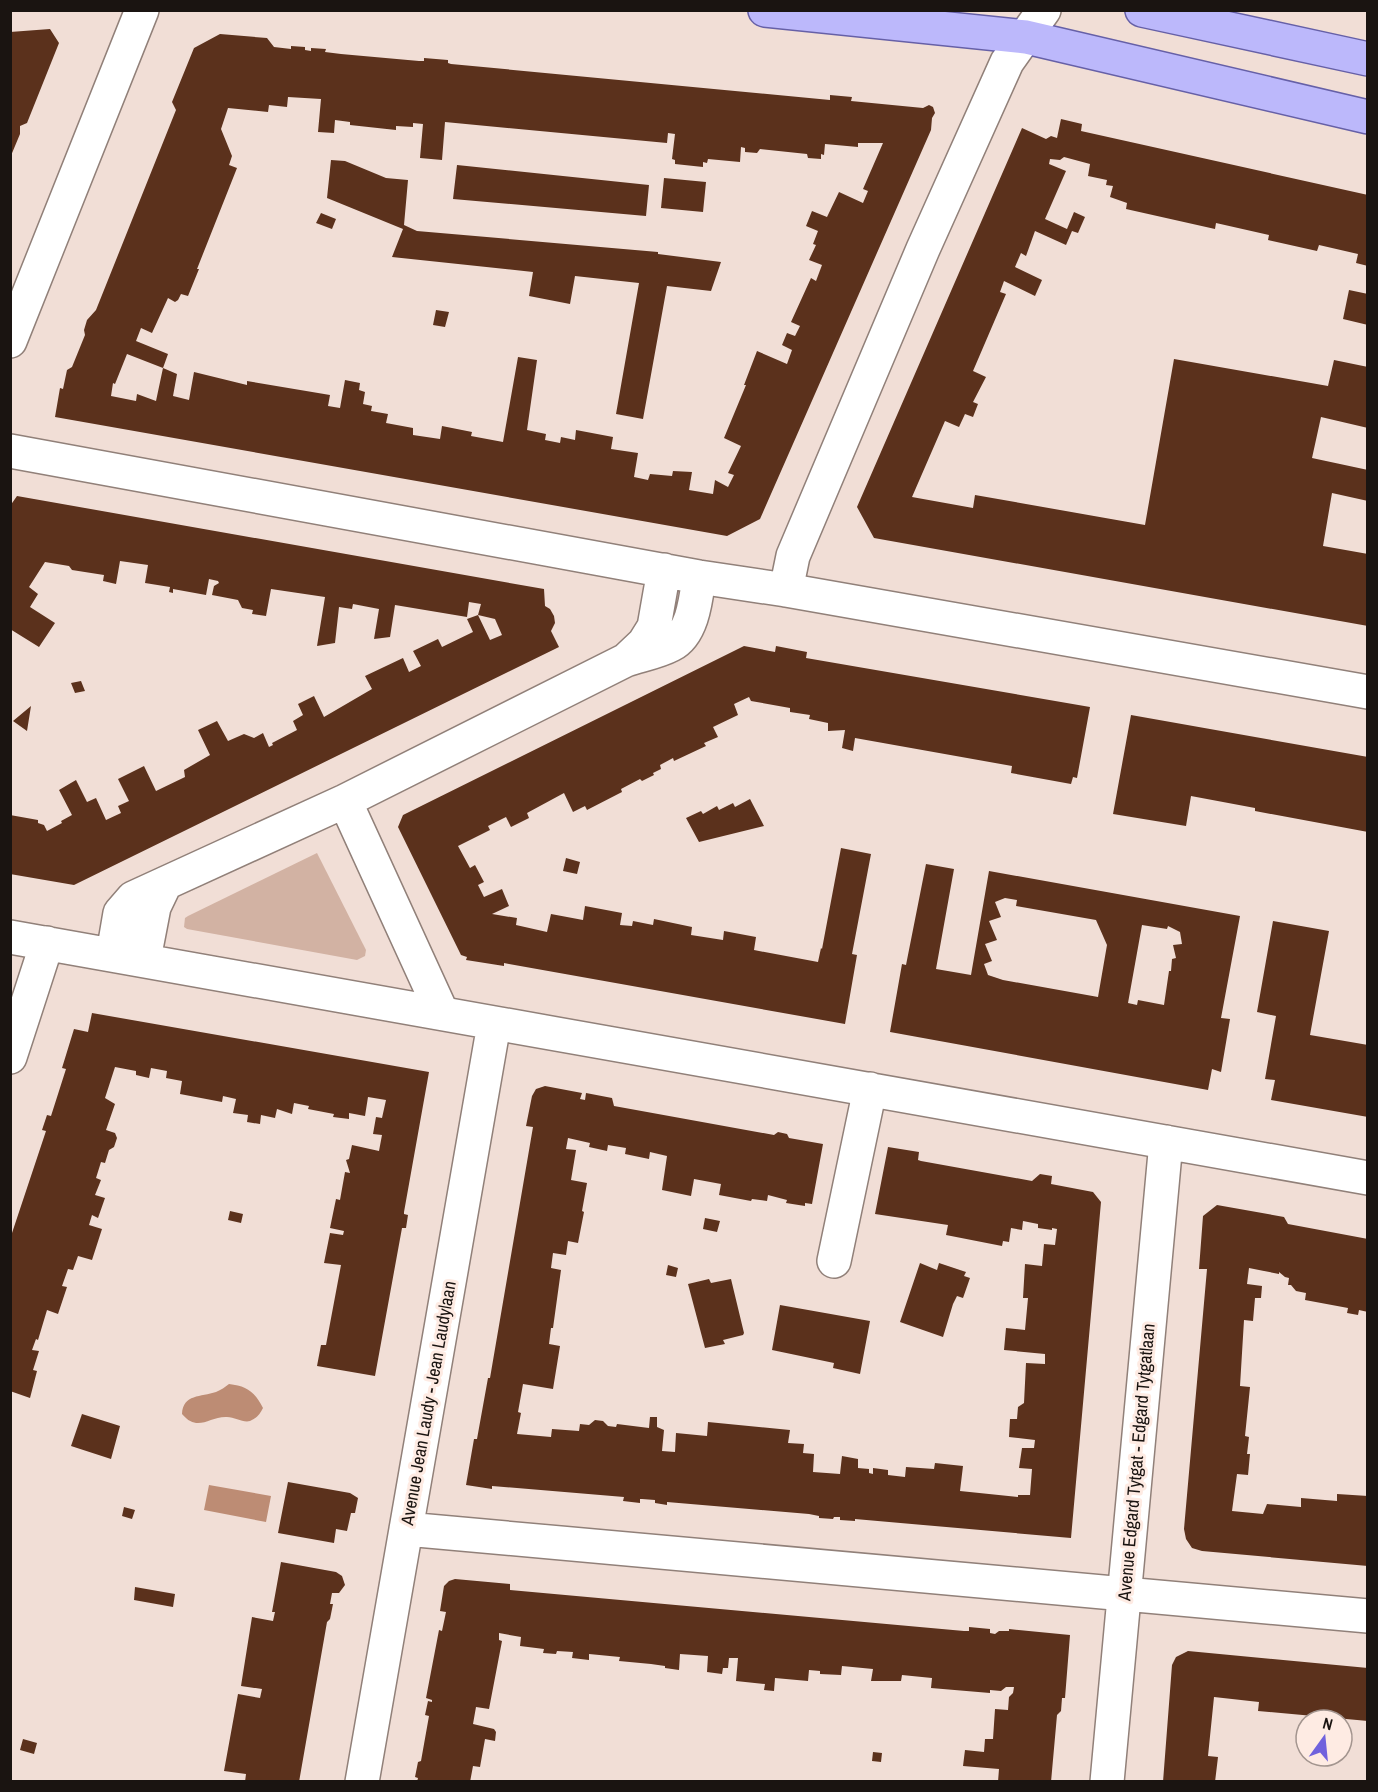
<svg xmlns="http://www.w3.org/2000/svg" width="1378" height="1792" font-family="'Archivo Narrow',sans-serif">
	<style>
		.green { fill: #d2b2a3 }
		.water { fill: #bd8c74 }
		.building { fill: #5b311c; fill-rule: evenodd }
		.lines { fill: none; stroke-linecap: round; stroke-linejoin: round }
		.minor-casing { stroke: #918079; stroke-width: 36 }
		.major-casing { stroke: #6660a7; stroke-width: 36 }
		.minor { stroke: #fff; stroke-width: 33 }
		.major { stroke: #bcb8fb; stroke-width: 33 }
		.labels { text-anchor: middle; dominant-baseline: central; stroke-width: 6; stroke-linejoin: round; paint-order: stroke }
		.street-label { font-size: 18px; fill: #1a1411; stroke: #feebe3 }
	</style>
	<rect width="100%" height="100%" fill="#f1ded6"/>
	<path class="green" d="M 317,853 L 366,950 L 365,956 L 357,960 L 187,929 L 184,927 L 185,918 L 188,916 Z"/>
	<path class="water" d="M 229,1384 C 247,1386 255,1392 263,1408 C 260,1414 257,1418 250,1421 C 243,1423 235,1417 227,1417 C 209,1416 198,1433 182,1414 C 183,1394 201,1397 216,1392 C 221,1390 225,1387 229,1384 Z
		M 209,1485 L 271,1496 L 266,1522 L 204,1510 Z"/>
	<path class="building" d="M 50,29 L 59,43 L 27,123 L 20,126 L 20,134 L 10,158 L 10,32 Z
		M 220,34 L 267,38 L 274,47 L 291,49 L 291,46 L 305,47 L 305,50 L 311,51 L 311,48 L 326,49 L 325,52 L 341,54 L 419,61 L 424,61 L 424,58 L 448,60 L 448,63 L 451,64 L 830,100 L 830,95 L 852,97 L 851,101 L 923,108 L 929,105 L 933,107 L 935,113 L 932,118 L 931,130 L 760,519 L 727,536 L 55,417 L 60,388 L 63,389 L 67,370 L 72,367 L 85,335 L 84,330 L 87,320 L 96,310 L 176,110 L 172,102 L 194,48 ZM 288,97 L 321,99 L 318,132 L 334,133 L 335,120 L 350,122 L 350,125 L 396,130 L 396,126 L 413,127 L 413,123 L 423,124 L 420,158 L 442,160 L 445,122 L 667,143 L 668,133 L 675,134 L 672,159 L 675,160 L 675,164 L 703,167 L 703,162 L 707,163 L 708,159 L 740,162 L 741,147 L 745,148 L 745,152 L 757,153 L 760,149 L 807,154 L 808,158 L 821,159 L 821,154 L 824,155 L 825,144 L 858,147 L 858,143 L 883,143 L 863,189 L 868,191 L 863,203 L 839,192 L 827,217 L 812,211 L 806,226 L 818,231 L 813,244 L 816,245 L 809,260 L 822,265 L 816,281 L 811,278 L 791,322 L 800,326 L 795,336 L 787,333 L 782,345 L 792,350 L 787,364 L 757,351 L 744,385 L 746,385 L 724,438 L 741,446 L 728,473 L 734,475 L 728,487 L 715,480 L 713,494 L 689,490 L 692,472 L 673,471 L 672,476 L 650,474 L 648,480 L 634,477 L 638,453 L 611,449 L 613,437 L 576,430 L 575,440 L 561,437 L 560,443 L 545,440 L 546,434 L 527,430 L 537,360 L 518,357 L 503,442 L 471,436 L 472,432 L 442,426 L 440,439 L 413,435 L 413,428 L 386,423 L 388,414 L 371,411 L 372,406 L 363,404 L 365,392 L 359,390 L 360,383 L 345,380 L 340,408 L 328,406 L 330,395 L 247,381 L 247,385 L 194,372 L 189,400 L 173,396 L 177,374 L 163,368 L 168,354 L 136,341 L 141,328 L 152,333 L 168,298 L 175,302 L 178,300 L 181,294 L 188,296 L 199,269 L 197,269 L 237,168 L 229,165 L 232,156 L 221,129 L 228,108 L 268,112 L 269,105 L 287,107 ZM 127,354 L 163,368 L 156,401 L 137,394 L 136,401 L 111,396 L 113,383 L 115,384 Z
		M 1061,119 L 1082,124 L 1081,131 L 1368,195 L 1368,266 L 1356,263 L 1358,254 L 1319,245 L 1317,251 L 1268,240 L 1269,235 L 1216,223 L 1215,229 L 1126,209 L 1127,203 L 1110,197 L 1113,186 L 1106,185 L 1107,180 L 1088,176 L 1090,164 L 1064,157 L 1060,160 L 1050,159 L 1049,164 L 1066,171 L 1045,219 L 1067,229 L 1074,212 L 1085,217 L 1078,233 L 1072,231 L 1066,245 L 1035,231 L 1026,256 L 1021,253 L 1015,267 L 1042,280 L 1035,296 L 1004,281 L 1000,292 L 1006,294 L 973,371 L 986,377 L 973,402 L 978,404 L 973,417 L 965,414 L 959,427 L 945,421 L 912,497 L 973,508 L 975,495 L 1145,525 L 1174,359 L 1328,386 L 1334,360 L 1368,367 L 1368,428 L 1321,417 L 1312,458 L 1368,470 L 1368,501 L 1332,493 L 1323,546 L 1368,554 L 1368,626 L 874,538 L 857,507 L 1022,128 L 1046,139 L 1051,136 L 1057,138 Z
		M 331,160 L 345,161 L 386,178 L 408,180 L 404,225 L 417,231 L 658,252 L 658,254 L 721,262 L 711,291 L 667,286 L 643,419 L 616,414 L 639,283 L 575,276 L 570,304 L 529,296 L 533,272 L 392,257 L 403,229 L 327,198 Z
		M 457,165 L 649,185 L 646,216 L 453,199 Z
		M 664,178 L 706,182 L 703,212 L 661,208 Z
		M 321,213 L 336,219 L 332,229 L 316,223 Z
		M 1349,290 L 1368,294 L 1368,325 L 1343,319 Z
		M 436,310 L 449,312 L 445,327 L 433,325 Z
		M 17,496 L 544,589 L 545,606 L 550,609 L 554,616 L 555,623 L 551,631 L 559,647 L 74,885 L 10,874 L 10,815 L 38,820 L 38,823 L 44,825 L 47,831 L 62,823 L 61,821 L 72,815 L 59,790 L 76,780 L 87,802 L 96,798 L 106,820 L 121,813 L 118,806 L 129,801 L 118,779 L 144,766 L 156,791 L 185,777 L 184,770 L 210,755 L 198,730 L 217,721 L 228,741 L 244,734 L 254,738 L 263,733 L 269,747 L 273,745 L 272,743 L 297,730 L 293,721 L 303,715 L 298,704 L 314,696 L 324,717 L 372,689 L 365,676 L 403,658 L 409,672 L 421,666 L 413,651 L 438,639 L 442,647 L 473,632 L 467,619 L 478,615 L 490,640 L 502,635 L 495,619 L 478,615 L 481,604 L 469,602 L 467,617 L 395,605 L 390,637 L 374,639 L 379,609 L 353,604 L 352,609 L 339,607 L 335,643 L 317,646 L 325,597 L 271,589 L 266,616 L 252,614 L 253,610 L 242,608 L 238,600 L 212,595 L 214,586 L 219,583 L 218,581 L 209,579 L 206,595 L 173,589 L 173,593 L 169,592 L 170,587 L 145,583 L 148,565 L 120,561 L 116,584 L 103,581 L 104,575 L 72,570 L 69,566 L 45,562 L 29,587 L 38,594 L 30,607 L 55,623 L 39,647 L 10,629 L 10,506 Z
		M 744,646 L 775,652 L 776,646 L 807,652 L 806,658 L 1090,707 L 1077,778 L 1073,777 L 1071,784 L 1011,773 L 1012,766 L 855,738 L 853,751 L 842,748 L 845,730 L 828,731 L 828,723 L 809,719 L 810,715 L 790,712 L 790,708 L 751,701 L 749,697 L 734,704 L 738,715 L 713,727 L 718,737 L 704,743 L 706,746 L 674,761 L 673,758 L 660,765 L 661,769 L 653,773 L 654,775 L 642,781 L 640,779 L 621,789 L 622,792 L 587,810 L 585,806 L 573,812 L 564,793 L 527,813 L 529,818 L 511,827 L 506,817 L 488,826 L 490,830 L 458,846 L 470,868 L 475,865 L 484,882 L 478,885 L 484,897 L 502,889 L 509,906 L 492,914 L 517,918 L 516,925 L 547,932 L 551,914 L 583,920 L 585,906 L 622,913 L 620,925 L 632,926 L 633,921 L 653,925 L 654,919 L 692,927 L 691,935 L 723,940 L 724,931 L 756,937 L 754,950 L 818,962 L 821,948 L 822,949 L 841,848 L 871,854 L 852,954 L 857,955 L 845,1024 L 509,964 L 504,963 L 504,966 L 466,960 L 467,957 L 461,955 L 398,827 L 403,815 Z
		M 81,681 L 85,691 L 75,693 L 71,683 Z
		M 31,706 L 27,731 L 13,721 Z
		M 1131,715 L 1368,757 L 1368,832 L 1255,811 L 1255,808 L 1191,796 L 1186,826 L 1113,814 Z
		M 750,799 L 764,826 L 699,842 L 686,818 L 701,811 L 703,814 L 717,806 L 719,810 L 733,803 L 735,807 Z
		M 566,858 L 580,862 L 577,874 L 563,871 Z
		M 926,864 L 954,869 L 936,969 L 971,975 L 989,871 L 1240,916 L 1221,1018 L 1230,1019 L 1221,1072 L 1212,1069 L 1208,1090 L 890,1032 L 902,964 L 906,965 ZM 1005,898 L 1017,900 L 1016,906 L 1096,920 L 1107,945 L 1098,997 L 1003,980 L 988,975 L 984,964 L 992,961 L 985,944 L 997,940 L 989,921 L 1001,917 L 995,902 ZM 1142,925 L 1167,929 L 1168,926 L 1180,932 L 1182,944 L 1173,945 L 1176,958 L 1172,959 L 1171,971 L 1169,971 L 1164,1005 L 1138,1000 L 1137,1005 L 1128,1003 Z
		M 1273,921 L 1329,931 L 1310,1035 L 1368,1045 L 1368,1117 L 1271,1100 L 1275,1080 L 1265,1079 L 1276,1016 L 1257,1012 Z
		M 92,1013 L 429,1072 L 404,1212 L 404,1214 L 408,1215 L 406,1228 L 402,1228 L 375,1376 L 317,1366 L 321,1345 L 326,1345 L 341,1265 L 324,1263 L 330,1233 L 343,1235 L 344,1231 L 330,1228 L 336,1199 L 340,1200 L 345,1172 L 350,1173 L 346,1160 L 349,1159 L 352,1145 L 379,1151 L 382,1135 L 373,1134 L 376,1117 L 382,1118 L 386,1100 L 368,1097 L 365,1116 L 349,1113 L 349,1119 L 333,1117 L 334,1114 L 308,1109 L 309,1106 L 294,1103 L 292,1114 L 277,1109 L 275,1118 L 261,1115 L 260,1124 L 247,1122 L 248,1115 L 233,1113 L 236,1099 L 223,1096 L 222,1102 L 180,1094 L 182,1081 L 166,1078 L 167,1071 L 151,1068 L 149,1078 L 136,1075 L 136,1071 L 115,1067 L 105,1098 L 115,1104 L 106,1130 L 115,1133 L 117,1138 L 114,1147 L 109,1150 L 105,1163 L 101,1162 L 96,1178 L 101,1180 L 95,1195 L 105,1198 L 98,1218 L 92,1215 L 89,1225 L 102,1229 L 92,1260 L 78,1256 L 73,1270 L 68,1269 L 62,1286 L 67,1287 L 58,1314 L 47,1310 L 38,1340 L 36,1339 L 32,1350 L 39,1351 L 33,1370 L 37,1371 L 30,1398 L 10,1391 L 10,1239 L 46,1131 L 42,1130 L 47,1115 L 51,1116 L 66,1069 L 62,1068 L 74,1029 L 88,1032 Z
		M 545,1086 L 582,1093 L 580,1099 L 585,1100 L 586,1093 L 612,1098 L 614,1106 L 774,1135 L 778,1132 L 787,1134 L 789,1138 L 823,1144 L 812,1204 L 805,1203 L 805,1206 L 786,1203 L 787,1200 L 768,1195 L 767,1201 L 752,1199 L 751,1201 L 719,1195 L 721,1184 L 694,1179 L 691,1196 L 662,1190 L 667,1156 L 650,1152 L 649,1159 L 625,1154 L 626,1148 L 608,1145 L 607,1151 L 589,1147 L 590,1143 L 568,1138 L 566,1149 L 576,1150 L 571,1180 L 587,1183 L 582,1211 L 584,1212 L 578,1243 L 568,1241 L 566,1255 L 553,1253 L 551,1268 L 561,1270 L 553,1328 L 551,1328 L 549,1344 L 560,1346 L 553,1389 L 523,1384 L 518,1412 L 521,1413 L 517,1434 L 551,1437 L 552,1429 L 579,1431 L 580,1424 L 589,1425 L 595,1420 L 603,1421 L 608,1426 L 616,1427 L 617,1424 L 649,1428 L 650,1417 L 657,1417 L 657,1427 L 664,1430 L 662,1451 L 675,1452 L 676,1433 L 707,1436 L 708,1422 L 790,1430 L 788,1443 L 804,1444 L 803,1453 L 814,1454 L 813,1472 L 840,1474 L 842,1456 L 858,1459 L 858,1468 L 869,1469 L 869,1473 L 873,1474 L 873,1468 L 888,1470 L 888,1475 L 905,1477 L 906,1467 L 934,1469 L 935,1463 L 963,1466 L 960,1491 L 1018,1497 L 1018,1495 L 1030,1495 L 1032,1469 L 1019,1468 L 1022,1448 L 1034,1448 L 1035,1440 L 1009,1437 L 1010,1419 L 1017,1419 L 1018,1407 L 1024,1403 L 1026,1363 L 1045,1364 L 1045,1354 L 1004,1350 L 1006,1328 L 1025,1330 L 1028,1298 L 1023,1298 L 1025,1264 L 1042,1266 L 1044,1244 L 1055,1245 L 1057,1229 L 1052,1228 L 1052,1230 L 1038,1228 L 1038,1224 L 1023,1221 L 1022,1230 L 1011,1228 L 1009,1242 L 1003,1241 L 1002,1246 L 946,1235 L 948,1225 L 875,1214 L 888,1147 L 919,1152 L 918,1160 L 921,1161 L 1032,1181 L 1040,1174 L 1052,1176 L 1051,1184 L 1093,1192 L 1101,1202 L 1071,1538 L 855,1519 L 855,1521 L 840,1520 L 840,1517 L 834,1517 L 833,1519 L 819,1518 L 819,1516 L 809,1514 L 667,1502 L 667,1505 L 655,1503 L 655,1500 L 642,1499 L 640,1499 L 640,1503 L 623,1501 L 624,1497 L 492,1486 L 492,1489 L 466,1485 L 474,1439 L 477,1439 L 488,1378 L 490,1378 L 533,1127 L 526,1126 L 532,1096 L 536,1089 Z
		M 1217,1205 L 1284,1217 L 1288,1224 L 1368,1239 L 1368,1312 L 1359,1310 L 1358,1315 L 1347,1313 L 1348,1308 L 1305,1300 L 1306,1293 L 1296,1291 L 1291,1285 L 1288,1285 L 1289,1278 L 1285,1277 L 1279,1272 L 1279,1274 L 1249,1268 L 1247,1284 L 1262,1286 L 1261,1298 L 1255,1298 L 1253,1321 L 1244,1320 L 1240,1386 L 1250,1387 L 1245,1436 L 1249,1437 L 1247,1454 L 1250,1454 L 1248,1475 L 1237,1474 L 1232,1511 L 1263,1514 L 1267,1504 L 1301,1507 L 1301,1498 L 1337,1501 L 1337,1494 L 1368,1496 L 1368,1566 L 1202,1551 L 1192,1548 L 1186,1539 L 1184,1529 L 1207,1269 L 1199,1269 L 1203,1216 Z
		M 230,1211 L 243,1214 L 241,1223 L 228,1220 Z
		M 705,1218 L 720,1221 L 717,1232 L 703,1229 Z
		M 920,1263 L 937,1270 L 939,1263 L 966,1272 L 964,1276 L 970,1278 L 963,1298 L 957,1296 L 953,1304 L 943,1337 L 900,1322 Z
		M 668,1265 L 678,1268 L 676,1277 L 666,1275 Z
		M 709,1279 L 711,1283 L 731,1279 L 744,1333 L 743,1335 L 723,1340 L 725,1344 L 705,1348 L 688,1284 Z
		M 780,1305 L 870,1321 L 860,1374 L 833,1368 L 834,1363 L 772,1350 Z
		M 82,1414 L 120,1426 L 111,1459 L 71,1446 Z
		M 288,1482 L 350,1493 L 358,1498 L 355,1513 L 351,1513 L 347,1531 L 336,1529 L 334,1543 L 278,1533 Z
		M 124,1507 L 135,1510 L 132,1519 L 122,1516 Z
		M 281,1562 L 336,1572 L 342,1576 L 345,1585 L 339,1593 L 332,1593 L 330,1604 L 333,1604 L 330,1619 L 327,1622 L 299,1782 L 245,1782 L 246,1774 L 224,1771 L 238,1694 L 260,1698 L 262,1689 L 241,1686 L 252,1617 L 273,1621 L 275,1612 L 272,1612 Z
		M 455,1579 L 510,1584 L 510,1590 L 964,1631 L 969,1631 L 969,1627 L 990,1629 L 990,1633 L 995,1634 L 999,1631 L 1009,1631 L 1009,1629 L 1070,1635 L 1065,1698 L 1062,1698 L 1061,1711 L 1057,1715 L 1051,1782 L 998,1782 L 999,1769 L 963,1766 L 965,1750 L 984,1752 L 985,1739 L 993,1739 L 995,1709 L 1008,1710 L 1009,1697 L 1013,1693 L 1014,1687 L 1006,1687 L 1001,1691 L 990,1690 L 990,1693 L 931,1688 L 932,1678 L 902,1675 L 901,1681 L 871,1681 L 873,1669 L 842,1666 L 841,1675 L 820,1674 L 820,1671 L 809,1670 L 808,1681 L 775,1678 L 774,1691 L 764,1690 L 765,1684 L 736,1681 L 738,1658 L 729,1658 L 728,1668 L 723,1668 L 722,1674 L 707,1672 L 708,1656 L 680,1654 L 679,1670 L 665,1668 L 665,1666 L 651,1664 L 619,1661 L 620,1657 L 589,1654 L 589,1660 L 572,1658 L 573,1652 L 557,1651 L 556,1654 L 543,1653 L 544,1649 L 520,1646 L 521,1637 L 499,1633 L 499,1640 L 502,1641 L 489,1709 L 476,1707 L 473,1724 L 494,1729 L 496,1732 L 495,1741 L 485,1739 L 480,1767 L 473,1766 L 470,1782 L 417,1782 L 418,1778 L 415,1777 L 418,1762 L 421,1761 L 429,1716 L 425,1715 L 428,1701 L 432,1702 L 432,1700 L 426,1698 L 439,1630 L 442,1631 L 446,1612 L 440,1611 L 444,1586 L 449,1581 Z
		M 135,1587 L 175,1594 L 173,1607 L 134,1600 Z
		M 1188,1651 L 1368,1668 L 1368,1721 L 1258,1711 L 1259,1702 L 1214,1697 L 1208,1756 L 1218,1757 L 1215,1782 L 1163,1782 L 1172,1665 L 1176,1657 Z
		M 23,1739 L 37,1743 L 34,1754 L 20,1750 Z
		M 873,1752 L 882,1753 L 881,1762 L 872,1761 Z"/>
	<g class="lines">
		<g class="minor-casing">
			<path id="minor" d="M 10,341 L 142,10
				M 10,451 L 699,577 L 786,590 L 1368,692
				M 786,590 L 793,556 L 923,249 L 1007,62 L 1044,10
				M 626,660 L 644,643 L 654,627 L 664,570
				M 345,801 L 442,1013
				M 10,937 L 1368,1178
				M 113,954 L 120,913 L 133,898 L 345,801 L 626,660 C 641,655 658,652 671,645 C 693,634 696,598 699,577
				M 144,959 L 154,907 L 165,884
				M 10,1057 L 47,943
				M 834,1261 L 870,1089
				M 406,1529 L 1368,1616
				M 362,1782 L 494,1024
				M 1107,1782 L 1166,1142"/>
		</g>
		<g class="major-casing">
			<path id="major" d="M 765,10 L 1026,37 L 1368,117
				M 1142,10 L 1368,59"/>
		</g>
		<use href="#minor" class="minor"/>
		<use href="#major" class="major"/>
	</g>
	<g class="labels">
		<g class="street-label">
			<text transform="translate(428 1403) rotate(-80)">Avenue Jean Laudy - Jean Laudylaan</text>
			<text transform="translate(1136 1462) rotate(-85)">Avenue Edgard Tytgat - Edgard Tytgatlaan</text>
		</g>
	</g>
	<rect width="1378" height="1792" fill="none" stroke="#1a1411" stroke-width="24"/>
	<g transform="translate(1324 1738) rotate(15)"><circle r="28" fill="#feebe3" stroke="#a3958f" stroke-width="1.5"/>
	<path d="M0-4.5L10 22L0 15L-10 22Z" fill="#7062dd"/>
	<text y="-9" font-size="16" font-weight="bold" text-anchor="middle" fill="#1a1411">N</text>
	</g>
</svg>
